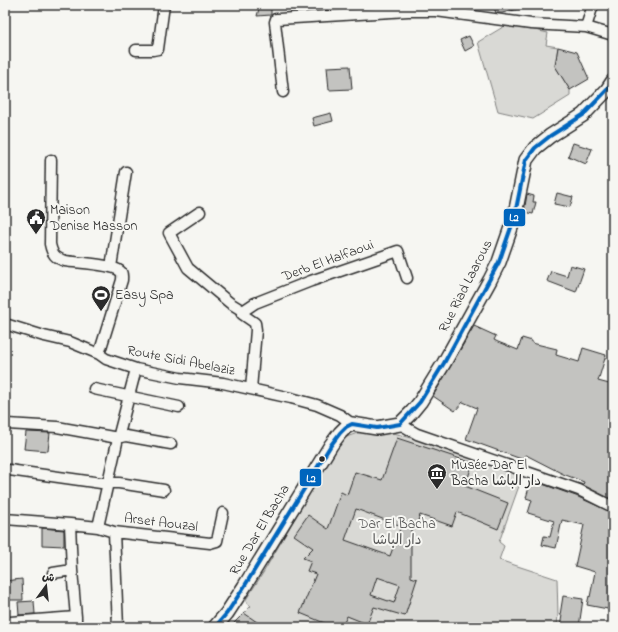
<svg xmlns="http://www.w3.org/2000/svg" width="618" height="632" font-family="'Indie Flower','Playpen Sans Arabic',sans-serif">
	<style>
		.green { fill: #d9d9d5; stroke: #828280 }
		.building { fill: #c3c3c0; stroke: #2b2b2b; fill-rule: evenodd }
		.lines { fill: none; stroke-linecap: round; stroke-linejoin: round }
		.minor-casing { stroke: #2b2b2b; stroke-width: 13 }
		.tertiary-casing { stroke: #2b2b2b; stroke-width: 16 }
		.minor { stroke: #f6f6f2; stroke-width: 10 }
		.tertiary { stroke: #f6f6f2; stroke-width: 13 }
		.bus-1-casing { stroke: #f6f6f2; stroke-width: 7 }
		.bus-1 { stroke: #0065bd; stroke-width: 4 }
		.bus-dot { fill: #2b2b2b; stroke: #f6f6f2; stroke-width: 1.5 }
		.labels { text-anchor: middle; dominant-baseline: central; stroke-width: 4; stroke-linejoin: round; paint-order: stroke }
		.poi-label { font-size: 14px; fill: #2b2b2b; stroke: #f6f6f2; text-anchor: start }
		.street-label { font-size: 14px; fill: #2b2b2b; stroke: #f6f6f2 }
		.park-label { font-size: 14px; fill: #565656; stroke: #f6f6f2 }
		.line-badge { stroke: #f6f6f2; stroke-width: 1.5 }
		.badge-label { font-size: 11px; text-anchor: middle; font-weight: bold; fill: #fff }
	</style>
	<rect width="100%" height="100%" fill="#f6f6f2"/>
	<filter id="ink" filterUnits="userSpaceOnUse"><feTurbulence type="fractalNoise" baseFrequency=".025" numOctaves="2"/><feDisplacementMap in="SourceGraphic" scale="8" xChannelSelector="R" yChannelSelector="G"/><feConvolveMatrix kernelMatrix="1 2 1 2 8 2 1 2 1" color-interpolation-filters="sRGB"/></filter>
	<g filter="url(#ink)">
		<path class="green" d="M 508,24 L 548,33 L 546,45 L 558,47 L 555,66 L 570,90 L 570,96 L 533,119 L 498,111 L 478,42 Z
			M 363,431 L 390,432 L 469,454 L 524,472 L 499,542 L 504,546 L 499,560 L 557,579 L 558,614 L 557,627 L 230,627 L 251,606 L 245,601 L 263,573 L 341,439 Z"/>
		<path class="building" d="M 260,5 L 271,5 L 271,15 L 257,16 Z
			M 493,5 L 522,5 L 523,8 L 502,13 L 496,13 Z
			M 469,36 L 474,46 L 465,51 L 460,40 Z
			M 558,47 L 577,52 L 589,79 L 570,90 L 555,66 Z
			M 350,66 L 352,89 L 329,90 L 327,67 Z
			M 331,113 L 333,121 L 314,126 L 312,118 Z
			M 573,143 L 592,149 L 586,164 L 568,156 Z
			M 557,193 L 573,197 L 570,207 L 554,204 Z
			M 527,194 L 534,196 L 533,202 L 536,202 L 533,214 L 524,212 Z
			M 570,265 L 584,269 L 576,292 L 547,281 L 551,271 L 567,276 Z
			M 474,326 L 496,336 L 494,340 L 498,342 L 518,350 L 522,338 L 532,341 L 532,343 L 557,349 L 556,355 L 579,362 L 583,348 L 606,355 L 598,381 L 613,385 L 613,500 L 583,485 L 584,482 L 563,474 L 526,455 L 524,460 L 466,439 L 477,408 L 463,402 L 455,411 L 433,396 Z
			M 26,432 L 50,433 L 48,451 L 24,449 Z
			M 397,438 L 473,463 L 465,486 L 508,503 L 498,529 L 457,512 L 452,526 L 420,515 L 415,529 L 411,528 L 411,577 L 417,579 L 405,616 L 374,607 L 367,624 L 347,616 L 342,627 L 334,627 L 300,613 L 316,574 L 307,571 L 311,561 L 303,558 L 313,548 L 294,535 L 308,515 L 328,529 L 341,492 L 347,495 L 355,472 L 382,480 ZM 356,509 L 401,526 L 390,556 L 345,540 ZM 377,577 L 400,585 L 394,603 L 371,595 Z
			M 531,480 L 576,496 L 613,513 L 613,547 L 610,559 L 613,559 L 613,610 L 587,605 L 589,596 L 590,597 L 595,572 L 575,566 L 584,525 L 562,520 L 556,548 L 542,545 L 544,536 L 550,537 L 554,521 L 528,513 L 532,500 L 526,498 Z
			M 42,528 L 64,530 L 64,546 L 42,545 Z
			M 22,579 L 23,600 L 7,600 L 5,581 Z
			M 563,596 L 583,599 L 579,627 L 560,627 L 562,615 L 560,615 Z
			M 34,601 L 35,614 L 19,615 L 18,602 Z
			M 244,613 L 264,627 L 230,627 Z"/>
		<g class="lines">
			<g class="minor-casing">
				<path id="minor" d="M 586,27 L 593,5
					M 136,50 L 153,50 L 158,49 L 164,5
					M 283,92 L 275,22 L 276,19 L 278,19 L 408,11 L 436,11 L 531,24 L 586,27 L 613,35
					M 51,160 L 50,244 C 52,254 55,258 65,261 C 77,263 112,264 120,271 C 123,273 122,277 122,280 L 99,354
					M 200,212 L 169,233 L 188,268 L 230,303 L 243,311
					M 111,267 L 126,172
					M 5,324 L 44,336 L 70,342 L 99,354 L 106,359 L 136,369 L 180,378 L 223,383 L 291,398 L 317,405 L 340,415 L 352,424
					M 94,389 L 179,407
					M 251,389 L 256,330 L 255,323 L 242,314 L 243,311 L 255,303 L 311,281 L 398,251 L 407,278
					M 7,424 L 57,427 L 118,438 L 126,436 L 171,444
					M 400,424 L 417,434 L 579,490 L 613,507
					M 9,470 L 101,483 L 119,483 L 164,490
					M 5,519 L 70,524
					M 98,527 L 114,532 L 210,543 L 217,541 L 223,513
					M 114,532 L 118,627
					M 53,573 L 72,570 L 70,524 L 98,527 L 118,438 L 136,369
					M 76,617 L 76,627
					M 8,627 L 9,623 L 10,622 L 76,617 L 72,570"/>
			</g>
			<g class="tertiary-casing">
				<path id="tertiary" d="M 215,627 L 227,613 L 244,587 L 331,445 L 340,433 L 346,427 L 352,424 L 377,428 L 400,424 L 411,413 L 420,402 L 444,363 L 490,280 L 499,262 L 514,219 L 526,160 L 535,148 L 550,136 L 583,115 L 607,90 L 613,81"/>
			</g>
			<use href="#minor" class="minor"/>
			<use href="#tertiary" class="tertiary"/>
			<g class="bus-1-casing">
				<path id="bus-1" d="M 215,627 L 227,613 L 244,587 L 331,445 L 340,433 L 346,427 L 352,424 L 377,428 L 400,424 L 420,402 L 444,363 L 499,262 L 514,219 L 526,160 L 535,148 L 550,136 L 583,115 L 607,90 L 613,81"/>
			</g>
			<use href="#bus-1" class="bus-1"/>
		</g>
	</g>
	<defs>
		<g id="civic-pin" transform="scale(1)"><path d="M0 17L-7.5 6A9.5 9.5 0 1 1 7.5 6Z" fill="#2b2b2b" stroke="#f6f6f2"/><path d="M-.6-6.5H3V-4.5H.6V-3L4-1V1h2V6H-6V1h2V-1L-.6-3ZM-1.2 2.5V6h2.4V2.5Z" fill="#fff"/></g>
		<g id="stadium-pin" transform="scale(1)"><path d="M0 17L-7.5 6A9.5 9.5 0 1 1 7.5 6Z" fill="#2b2b2b" stroke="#f6f6f2"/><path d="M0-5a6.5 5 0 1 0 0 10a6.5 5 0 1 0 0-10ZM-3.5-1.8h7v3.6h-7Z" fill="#fff"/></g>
		<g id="museum-pin" transform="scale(1)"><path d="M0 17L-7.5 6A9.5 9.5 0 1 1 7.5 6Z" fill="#2b2b2b" stroke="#f6f6f2"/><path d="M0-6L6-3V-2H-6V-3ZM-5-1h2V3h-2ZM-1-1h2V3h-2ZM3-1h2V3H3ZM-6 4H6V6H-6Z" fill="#fff"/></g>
	</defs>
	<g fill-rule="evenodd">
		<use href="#civic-pin" x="36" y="218"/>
		<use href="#stadium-pin" x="101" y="295"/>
		<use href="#museum-pin" x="437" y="473"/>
	</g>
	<circle class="bus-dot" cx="322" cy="459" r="3.5"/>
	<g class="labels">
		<g class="poi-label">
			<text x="50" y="210">Maison<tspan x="50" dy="16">Denise Masson</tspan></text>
			<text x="115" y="295">Easy Spa</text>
			<text x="451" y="465">Musée Dar El<tspan x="451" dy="16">Bacha دار الباشا</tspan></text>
		</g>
		<g class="street-label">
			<text transform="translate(328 261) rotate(-20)">Derb El Halfaoui</text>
			<text transform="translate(466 286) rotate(-63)">Rue Riad Laarous</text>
			<text transform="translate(181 361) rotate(11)">Route Sidi Abelaziz</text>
			<text transform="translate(161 523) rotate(7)">Arset Aouzal</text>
			<text transform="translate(260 530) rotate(-59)">Rue Dar El Bacha</text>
		</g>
		<g class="park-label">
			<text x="397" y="524">Dar El Bacha<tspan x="397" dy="16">دار الباشا</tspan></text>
		</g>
	</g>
	<g class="line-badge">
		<rect x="503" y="208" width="23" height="19" rx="4" fill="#0065bd"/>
		<rect x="299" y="468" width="23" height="19" rx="4" fill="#0065bd"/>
	</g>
	<g class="badge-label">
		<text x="514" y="221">L2</text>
		<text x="311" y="482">L2</text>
	</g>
	<rect width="618" height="632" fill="none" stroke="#f6f6f2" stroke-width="20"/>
	<rect x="10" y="10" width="598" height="612" fill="none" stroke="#2b2b2b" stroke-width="1.5" filter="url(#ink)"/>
	<g transform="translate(46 586) rotate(15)" stroke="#f6f6f2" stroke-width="3" paint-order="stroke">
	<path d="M0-3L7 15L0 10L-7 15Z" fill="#2b2b2b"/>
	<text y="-6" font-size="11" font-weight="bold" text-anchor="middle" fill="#2b2b2b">ش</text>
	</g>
</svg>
